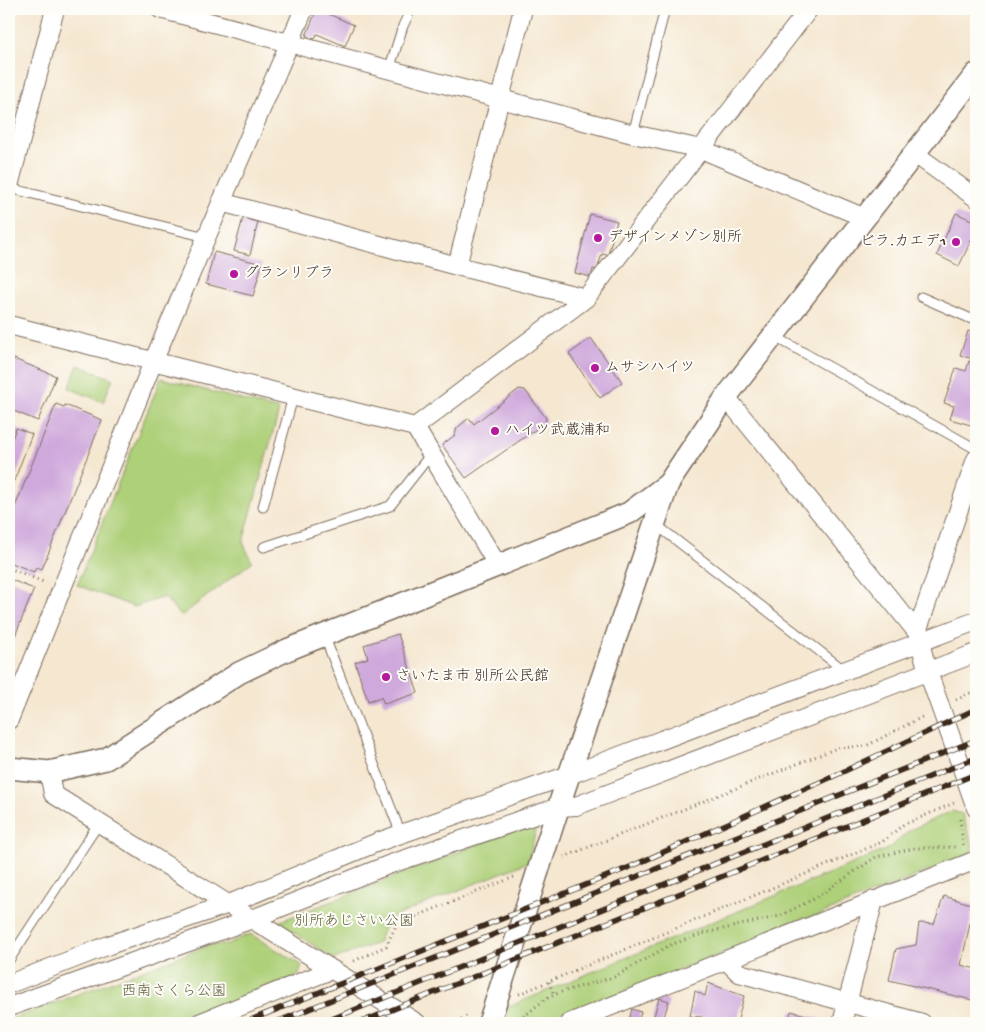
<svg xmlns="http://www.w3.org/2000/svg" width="985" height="1032" font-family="'Gochi Hand','Klee One',sans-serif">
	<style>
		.green { fill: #aed079; stroke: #747d4c }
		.building { fill: #cfa9dc }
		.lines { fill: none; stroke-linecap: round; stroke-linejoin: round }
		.service-casing { stroke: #7c6c5c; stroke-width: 11 }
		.minor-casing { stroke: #7c6c5c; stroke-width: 20 }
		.tertiary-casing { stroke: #7c6c5c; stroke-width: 24 }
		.path { stroke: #7c6c5c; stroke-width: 3; stroke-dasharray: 1 4; stroke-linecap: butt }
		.service { stroke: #fff; stroke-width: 9 }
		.minor { stroke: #fff; stroke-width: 18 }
		.tertiary { stroke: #fff; stroke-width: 21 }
		.rail-casing { stroke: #3b2a1e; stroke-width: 5.5 }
		.rail { stroke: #fdfcf7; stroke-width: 4; stroke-dasharray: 11; stroke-linecap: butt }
		.poi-dot { fill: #b5179e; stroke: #fdfcf7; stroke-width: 2 }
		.labels { text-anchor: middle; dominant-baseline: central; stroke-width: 4; stroke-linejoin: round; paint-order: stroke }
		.poi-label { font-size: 15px; fill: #3b2a1e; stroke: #fdfcf7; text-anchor: start }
		.park-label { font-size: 15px; fill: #5e5c39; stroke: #fdfcf7 }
	</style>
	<rect width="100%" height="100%" fill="#fdfcf7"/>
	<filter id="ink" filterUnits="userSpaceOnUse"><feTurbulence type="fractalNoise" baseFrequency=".02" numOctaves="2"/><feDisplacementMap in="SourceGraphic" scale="10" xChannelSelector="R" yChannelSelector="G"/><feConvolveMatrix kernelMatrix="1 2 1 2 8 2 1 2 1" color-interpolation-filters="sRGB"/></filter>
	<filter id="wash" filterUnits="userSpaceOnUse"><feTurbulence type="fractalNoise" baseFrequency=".0096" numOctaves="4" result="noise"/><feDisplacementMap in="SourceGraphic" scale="20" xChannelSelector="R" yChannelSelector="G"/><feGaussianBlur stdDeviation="1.12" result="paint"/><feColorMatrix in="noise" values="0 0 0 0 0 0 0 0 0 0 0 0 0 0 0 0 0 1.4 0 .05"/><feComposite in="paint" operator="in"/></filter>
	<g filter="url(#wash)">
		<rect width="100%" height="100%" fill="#f5e7d0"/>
		<path class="green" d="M 78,365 L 113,379 L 103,402 L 69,388 Z
			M 161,378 L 279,410 L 243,542 L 252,562 L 181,616 L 164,597 L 134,607 L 77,585 Z
			M 952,811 L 962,814 L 973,846 L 969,855 L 547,1023 L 499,1023 L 503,1009 L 890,848 L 910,830 Z
			M 538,821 L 528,862 L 388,919 L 378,943 L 334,959 L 278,922 Z
			M 250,934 L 302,965 L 298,976 L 179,1023 L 9,1023 L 9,1020 L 210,945 L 227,944 Z"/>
		<g id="blocks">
			<path class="building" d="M 317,9 L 354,25 L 345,46 L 317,34 L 315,39 L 306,36 Z
				M 956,213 L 976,222 L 976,230 L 959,266 L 937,255 Z
				M 590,214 L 617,221 L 608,255 L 602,254 L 597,270 L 593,269 L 591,277 L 575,273 Z
				M 243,218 L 258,222 L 250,255 L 234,251 Z
				M 214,252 L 262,264 L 253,296 L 206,284 Z
				M 968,331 L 976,334 L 976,360 L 960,355 Z
				M 591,338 L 622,382 L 600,398 L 569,354 Z
				M 9,357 L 56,376 L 38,421 L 9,409 Z
				M 969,361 L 976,364 L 976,420 L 974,426 L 950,419 L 954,406 L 944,403 L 956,368 L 966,371 Z
				M 519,389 L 525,390 L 546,418 L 545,423 L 466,478 L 442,445 L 455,435 L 457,428 L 469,418 L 474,424 Z
				M 56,404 L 64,407 L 65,405 L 102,420 L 42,569 L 36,567 L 34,572 L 9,562 L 9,522 Z
				M 16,428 L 32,434 L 14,481 L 9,479 L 9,447 Z
				M 9,579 L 34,589 L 9,651 Z
				M 398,634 L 418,693 L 384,704 L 381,697 L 368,701 L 355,662 L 368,658 L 364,645 Z
				M 944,896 L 974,905 L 961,965 L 976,969 L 976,1001 L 889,980 L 896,949 L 916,945 L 919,923 L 934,924 Z
				M 708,983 L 744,996 L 737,1023 L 701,1023 L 702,1017 L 690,1016 L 695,991 L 705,996 Z
				M 659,998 L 669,1001 L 662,1023 L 652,1023 Z
				M 632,1009 L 641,1012 L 638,1023 L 628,1023 Z
				M 791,1011 L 825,1020 L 825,1023 L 788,1023 Z
				M 606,1019 L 620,1021 L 619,1023 L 605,1023 Z"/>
		</g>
	</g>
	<g filter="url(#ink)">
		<use href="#blocks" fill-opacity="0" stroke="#7c6c5c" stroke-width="1"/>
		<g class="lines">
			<g class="service-casing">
				<path id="service" d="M 389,70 L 403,26 L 411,9
					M 633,134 L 665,9
					M 9,188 L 206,237
					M 921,297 L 976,321
					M 774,336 L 976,449
					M 263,507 L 293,397
					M 654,523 L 845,671
					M 264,547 L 390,506 L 431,454
					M 324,635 L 401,834
					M 9,960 L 99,823"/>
			</g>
			<g class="minor-casing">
				<path id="minor" d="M 160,9 L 633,134 L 701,149 L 865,218
					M 915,154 L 976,198
					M 9,186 L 55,9
					M 221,202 L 457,266 L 586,298
					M 457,266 L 523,9
					M 9,325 L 415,427 L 498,566
					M 726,397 L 917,632 L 928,672 L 976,808
					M 415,427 L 586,298 L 809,9
					M 917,632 L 976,459
					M 9,720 L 153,362 L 304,9
					M 49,772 L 53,794 L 417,1023
					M 727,961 L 739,973 L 922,1023
					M 9,984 L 109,945 L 229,904 L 378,842 L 569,775 L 976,621
					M 9,1007 L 252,919 L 388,865 L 559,807 L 576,806 L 976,653
					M 199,1023 L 331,970
					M 569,1023 L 976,860
					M 842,1023 L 874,900"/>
			</g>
			<g class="tertiary-casing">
				<path id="tertiary" d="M 9,768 L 49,772 L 106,759 L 239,673 L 287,650 L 629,513 L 668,484 L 726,397 L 976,74
					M 489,1023 L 565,787 L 668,484"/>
			</g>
			<path class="path" d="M 9,568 L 46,583
				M 956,700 L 976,690
				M 960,819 L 963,845
				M 564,857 L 837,748 L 866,746 L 924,716
				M 354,961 L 386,946 L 397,924 L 514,877
				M 549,982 L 554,995
				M 519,994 L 882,842 L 903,825 L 954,803
				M 452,1023 L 469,1015
				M 516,1023 L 544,1000 L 558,993 L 614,977 L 670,945 L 705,933 L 780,916 L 817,897 L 876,857 L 915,848 L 956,847"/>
			<use href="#service" class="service"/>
			<use href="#minor" class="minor"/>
			<use href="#tertiary" class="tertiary"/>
			<g class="rail-casing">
				<path id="rail" d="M 243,1023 L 630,867 L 834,776 L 976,709
					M 274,1023 L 976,740
					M 322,1023 L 976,758
					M 359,1023 L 976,774"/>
			</g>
			<use href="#rail" class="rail"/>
		</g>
	</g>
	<g class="poi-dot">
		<circle cx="598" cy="238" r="5"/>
		<circle cx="956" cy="242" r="5"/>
		<circle cx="234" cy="274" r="5"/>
		<circle cx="595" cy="368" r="5"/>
		<circle cx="495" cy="431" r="5"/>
		<circle cx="386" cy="677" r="5"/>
	</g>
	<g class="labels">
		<g class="poi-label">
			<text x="608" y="238">デザインメゾン別所</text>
			<text x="946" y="242" text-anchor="end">ビラ.カエデ1</text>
			<text x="244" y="274">グランリブラ</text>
			<text x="605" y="368">ムサシハイツ</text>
			<text x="505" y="431">ハイツ武蔵浦和</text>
			<text x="396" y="677">さいたま市 別所公民館</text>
		</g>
		<g class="park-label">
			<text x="354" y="922">別所あじさい公園</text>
			<text x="174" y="992">西南さくら公園</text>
		</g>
	</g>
	<rect width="985" height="1032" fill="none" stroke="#fdfcf7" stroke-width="30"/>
</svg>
